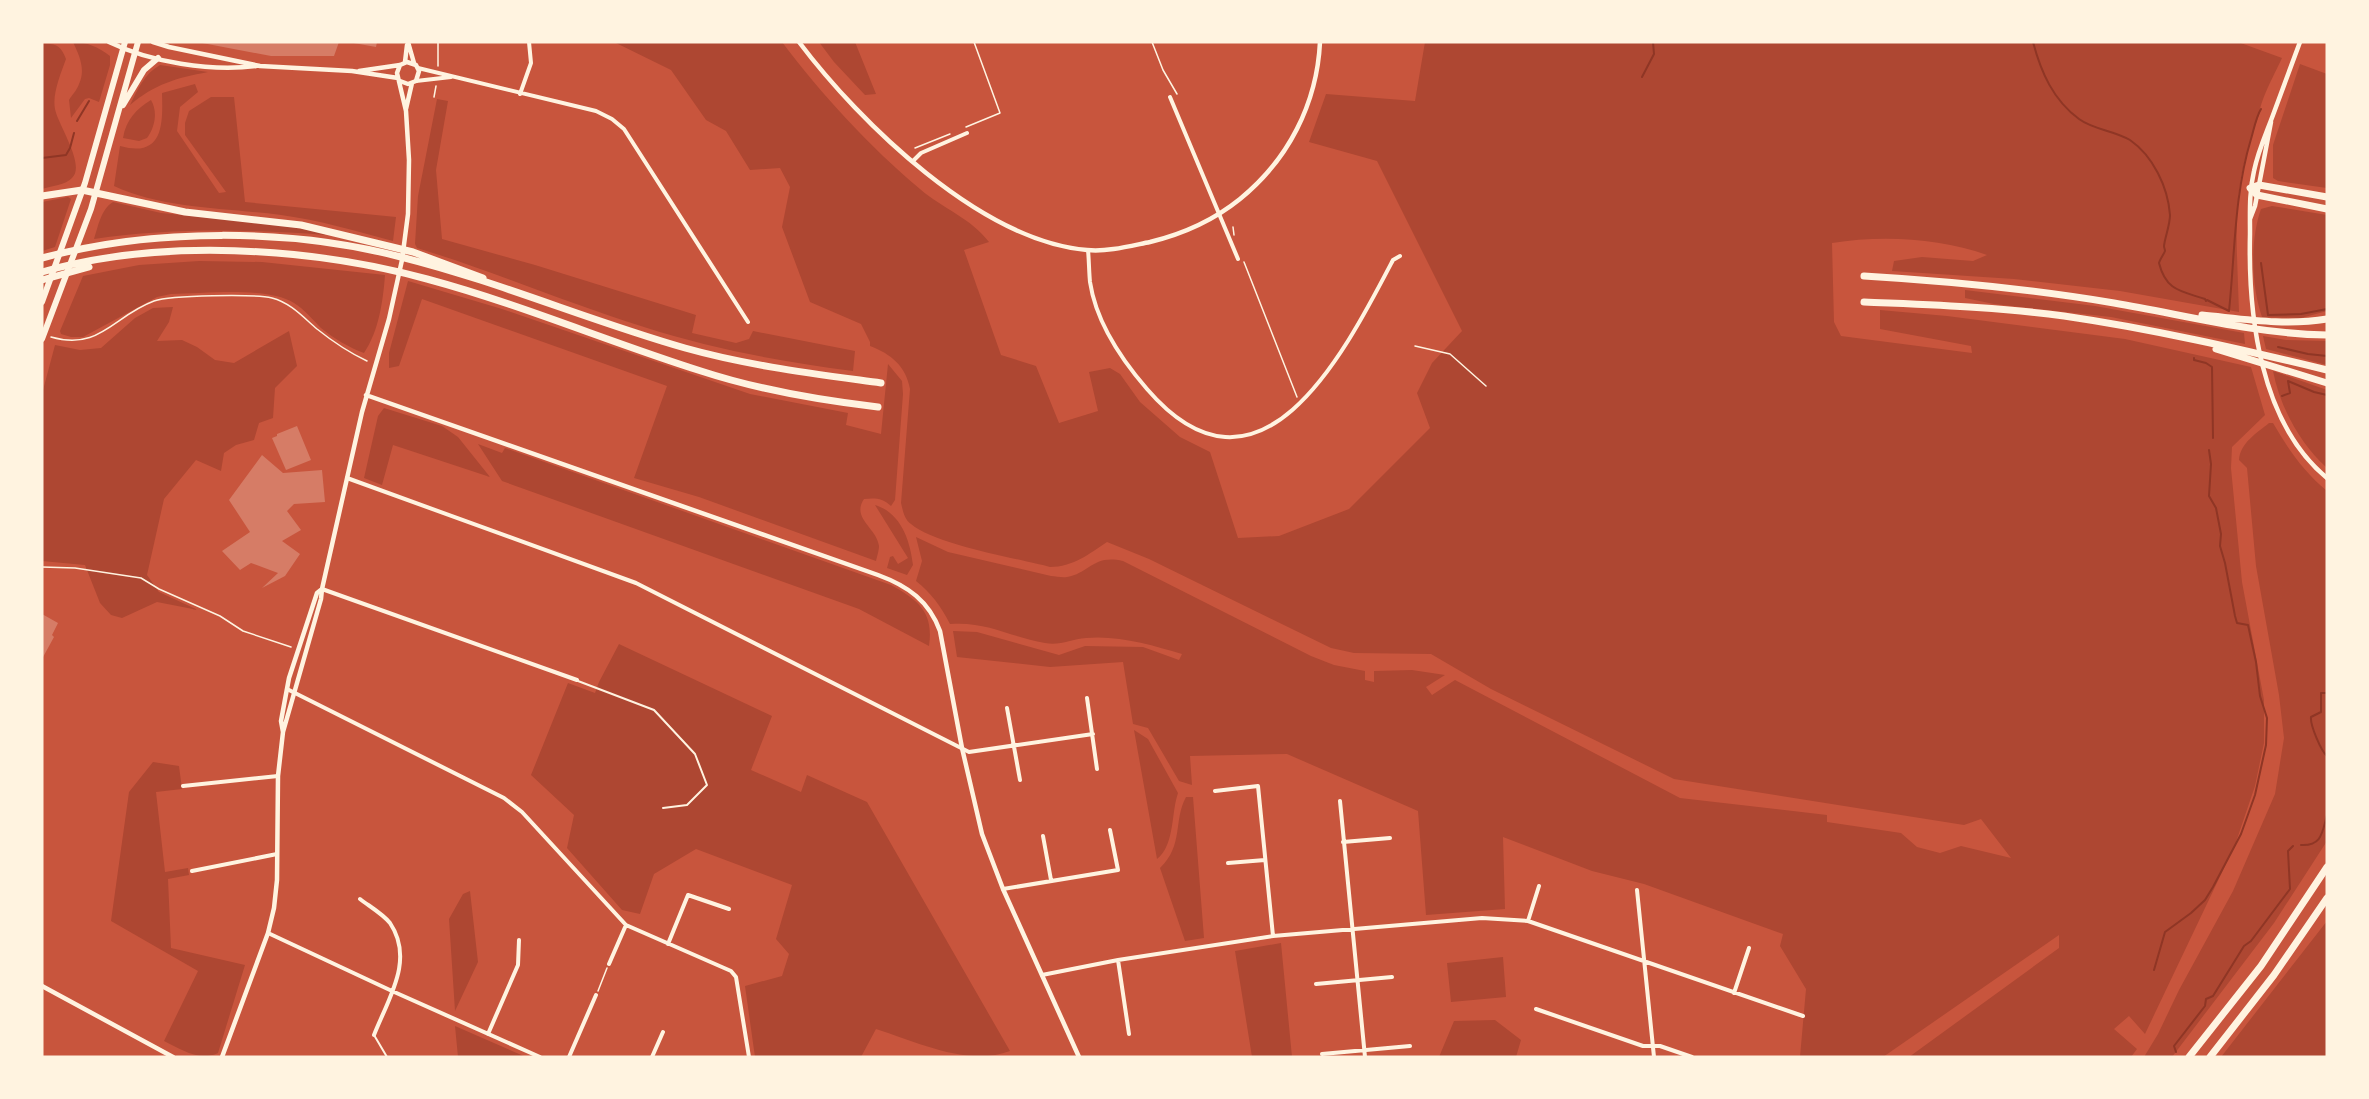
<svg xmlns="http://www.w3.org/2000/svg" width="2369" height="1099" font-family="'Nunito Sans',sans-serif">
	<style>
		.green { fill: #ae4732 }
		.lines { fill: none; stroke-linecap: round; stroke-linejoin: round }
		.stream { stroke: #8f3625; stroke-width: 2 }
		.building { fill: #d67c66 }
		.path { stroke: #fff3e0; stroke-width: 1.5 }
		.service { stroke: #fff3e0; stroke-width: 2 }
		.minor { stroke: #fff3e0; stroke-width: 4 }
		.tertiary { stroke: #fff3e0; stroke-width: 4.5 }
		.primary { stroke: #fff3e0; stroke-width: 6 }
		.motorway { stroke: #fff3e0; stroke-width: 7 }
	</style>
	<rect width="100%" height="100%" fill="#c8553d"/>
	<path class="green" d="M 73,42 C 87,42 98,47 110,56 L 110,65 L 99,102 L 89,98 L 85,99 L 71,118 L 69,100 C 72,95 77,90 79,84 C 86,69 79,55 73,42 Z
		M 614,42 L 782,42 C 821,94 870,147 920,189 C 943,209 971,218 989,242 L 964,250 L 1001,355 L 1036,366 L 1059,423 L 1098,411 L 1089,372 L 1110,368 L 1120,374 L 1140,402 L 1180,437 L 1210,452 L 1238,538 L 1279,536 L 1349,509 L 1430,428 L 1417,393 L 1432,363 L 1462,331 L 1377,161 L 1309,142 L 1326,94 L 1415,101 L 1425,42 L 2238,42 L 2282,58 C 2277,69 2259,103 2260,112 C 2250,141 2240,170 2238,201 C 2235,238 2238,275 2239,312 L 2120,291 L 2014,279 L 1892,271 L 1894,261 L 1922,257 L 1973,261 L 1987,255 C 1939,238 1882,235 1832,243 L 1834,322 L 1841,336 L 1972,353 L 1971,346 L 1880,329 L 1880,310 L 1947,316 L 2125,339 L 2251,367 L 2265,415 L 2232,447 L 2231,468 L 2242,582 L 2264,700 L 2264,743 L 2255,786 L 2235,845 L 2145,1034 L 2129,1016 L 2114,1029 L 2137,1049 L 2131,1057 L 1909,1057 L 2059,948 L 2059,935 L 1883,1057 L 1800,1057 L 1806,989 L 1780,946 L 1783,934 L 1644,884 L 1592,871 L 1503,837 L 1505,909 L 1426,915 L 1418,811 L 1287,754 L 1190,756 L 1192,785 L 1179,781 L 1148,728 L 1133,724 L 1123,662 L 1050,667 L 957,657 L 953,631 L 977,632 L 1059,655 L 1085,646 L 1143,647 L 1179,660 L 1182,654 C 1152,645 1118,635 1086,638 C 1071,639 1060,646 1045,643 C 1010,637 987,621 950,624 C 941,606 931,593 916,581 L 922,561 L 916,537 L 948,552 L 1051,576 C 1056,576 1062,578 1067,577 C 1090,573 1093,554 1123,561 L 1311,656 L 1334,665 L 1365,671 L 1365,680 L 1374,682 L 1374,671 L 1412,670 L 1445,675 L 1426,687 L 1432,695 L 1455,680 L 1680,798 L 1827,815 L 1827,822 L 1901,833 L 1917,847 L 1940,853 L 1961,846 L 2011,858 L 1981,819 L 1964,825 L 1674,779 L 1491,689 L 1431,654 L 1354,653 L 1331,648 L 1149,559 L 1107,542 C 1089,554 1073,567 1050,567 C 1016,558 936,545 911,524 C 904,519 903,511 901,503 L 910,389 C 906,366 891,354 870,346 L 870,342 L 861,324 L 810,302 L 782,227 L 790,187 L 780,168 L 750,170 L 726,131 L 706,120 L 671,70 Z
		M 819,42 L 855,42 L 876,94 L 865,95 L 834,62 Z
		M 42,44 C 56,43 61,46 66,59 C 61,73 52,94 55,109 C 58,125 86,165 72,178 C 66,185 51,186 42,189 Z
		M 2300,64 L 2327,74 L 2327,188 L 2278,181 L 2273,178 L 2273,145 Z
		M 160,65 L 208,72 C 176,78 155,84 130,105 C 138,89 144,74 160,65 Z
		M 195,84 L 198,92 L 180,107 L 177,131 L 219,193 L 226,192 L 185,135 L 185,123 L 189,111 L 211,97 L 234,97 L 245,202 L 396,217 L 393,241 C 356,231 319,220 281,215 C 228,208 163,209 114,186 L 120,146 C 163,158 163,125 162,93 Z
		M 437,99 L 448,101 L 436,170 L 442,239 L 535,265 L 696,315 L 692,333 L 736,343 L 749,339 L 753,331 L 855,351 L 853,371 C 782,362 713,349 644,327 C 567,303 493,271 417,248 L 415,244 L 418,196 Z
		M 151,100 C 158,112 155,127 147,138 L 139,141 L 123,138 C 126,120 136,109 151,100 Z
		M 68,197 L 71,199 L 55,247 L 42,251 L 42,202 Z
		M 113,202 L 161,213 L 275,224 L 325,233 L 325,235 C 247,229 171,228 94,239 C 98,227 101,209 113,202 Z
		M 2272,206 L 2327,215 L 2327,311 L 2301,318 L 2262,317 C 2251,285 2250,240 2261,209 Z
		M 199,261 L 262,262 L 385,275 C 383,301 379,331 364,353 C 350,348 333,338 321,328 C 313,320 304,309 294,303 C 266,286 204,294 171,294 L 157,297 L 83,337 L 71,337 L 61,334 L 60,331 L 83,276 L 139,265 Z
		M 408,281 L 502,309 L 750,394 L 848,413 L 846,425 L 881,434 L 888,364 L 902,381 L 903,394 L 895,500 L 891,506 C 882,498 876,498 864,499 C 851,518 877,528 879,546 C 879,550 877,557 876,561 L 699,497 L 634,478 L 667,386 L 422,299 L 399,366 L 389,368 L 389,353 Z
		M 1965,290 L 2095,306 L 2244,333 L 2245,344 L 2111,317 L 1994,304 L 1965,298 Z
		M 173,307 L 169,322 L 157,341 L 182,340 L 197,347 L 215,360 L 234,363 L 289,331 L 297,366 L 275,388 L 273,418 L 259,423 L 254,440 L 236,445 L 224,453 L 221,471 L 196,460 L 164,499 L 147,575 L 159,592 L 198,610 L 157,602 L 122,618 L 111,615 L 100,603 L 85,565 L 42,561 L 42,394 L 55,345 L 80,350 L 101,348 L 135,318 L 153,308 Z
		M 2263,336 L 2286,340 L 2327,341 L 2327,365 L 2266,349 Z
		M 2273,371 L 2327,390 L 2327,468 C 2300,444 2280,407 2273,371 Z
		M 384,408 L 442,426 L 458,437 L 490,477 L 393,445 L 382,485 L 364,478 L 378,416 Z
		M 2269,423 L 2273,423 C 2288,449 2304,472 2327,491 L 2327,841 L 2274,923 L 2172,1057 L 2144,1057 L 2158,1034 L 2179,990 L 2233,891 L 2275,794 L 2284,738 L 2279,695 L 2256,566 L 2247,468 L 2239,460 C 2240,443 2257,433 2269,423 Z
		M 478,444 L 502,453 L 505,448 L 891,585 C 918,600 934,612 929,646 L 859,609 L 502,481 Z
		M 875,505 C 901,513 910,540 913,565 L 907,575 L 887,568 L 890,557 L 893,556 L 898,564 L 908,558 Z
		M 619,644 L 772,716 L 751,770 L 801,792 L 807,775 L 867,802 L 1010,1051 C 968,1067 917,1042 876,1029 L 861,1057 L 755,1057 L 745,986 L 782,976 L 789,954 L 776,939 L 792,885 L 696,849 L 654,874 L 640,914 L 622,910 L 567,848 L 574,815 L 531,775 L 568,683 L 595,693 L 599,682 Z
		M 1134,730 L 1148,739 L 1178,793 C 1171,813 1175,845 1157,859 Z
		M 153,762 L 179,766 L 182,789 L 156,792 L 165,872 L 188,868 L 189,875 L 168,879 L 171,948 L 245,965 L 218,1053 C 199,1062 181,1049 164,1041 L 198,971 L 111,921 L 129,792 Z
		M 1186,797 L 1193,797 L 1204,938 L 1185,941 L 1160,868 C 1184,845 1173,821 1186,797 Z
		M 470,891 L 478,962 L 455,1011 L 449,919 L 463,894 Z
		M 2327,921 L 2327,1057 L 2221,1057 Z
		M 1281,943 L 1292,1057 L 1252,1057 L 1235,951 Z
		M 1503,957 L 1506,997 L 1451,1002 L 1447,963 Z
		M 1495,1020 L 1521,1040 L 1516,1057 L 1439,1057 L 1454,1021 Z
		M 455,1026 L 526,1057 L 458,1057 Z"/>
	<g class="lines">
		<path class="stream" d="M 2033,42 C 2041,72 2053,100 2079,119 C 2094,130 2113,130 2130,140 C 2153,156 2168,187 2170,215 C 2170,225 2165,237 2164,246 C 2164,248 2165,249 2165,251 C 2164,254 2160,259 2159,263 C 2166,291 2181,291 2205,299 L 2206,301
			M 1642,77 L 1654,54 L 1653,42
			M 77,121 L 89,101
			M 42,158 L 66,155 L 70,148 L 74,133
			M 2261,263 L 2268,315 L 2301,314 L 2327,309
			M 2207,300 L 2229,311 C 2235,254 2234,195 2251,139 C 2254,129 2256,117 2261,109
			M 2278,347 L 2308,354 L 2327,356
			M 2194,358 L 2194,360 L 2206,363 L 2212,367 L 2213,438
			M 2282,396 L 2290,393 L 2288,381 L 2314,392 L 2327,395
			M 2327,693 L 2321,693 L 2321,712 L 2311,717 C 2310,725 2321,751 2327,756
			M 2301,845 C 2322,846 2322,833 2327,815
			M 2154,970 L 2165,932 L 2191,913 L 2205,900 L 2213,887 L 2241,834 L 2255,795 L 2266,745 L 2267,718 L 2260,696 L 2256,662 L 2248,625 L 2237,623 L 2235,616 L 2225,563 L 2220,546 L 2221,534 L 2216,508 L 2209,496 L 2211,464 L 2209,450
			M 2176,1052 L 2174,1046 L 2205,1006 L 2206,999 L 2213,996 L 2244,946 L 2251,941 L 2290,889 L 2288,851 L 2293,846"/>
	</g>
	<path class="building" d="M 197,42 L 339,42 L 334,56 L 271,56 Z
		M 348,42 L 377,42 L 376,47 Z
		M 297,426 L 311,460 L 286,470 L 272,438 L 277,436 L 277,434 Z
		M 262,455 L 283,473 L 322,470 L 325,502 L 294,504 L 287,511 L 301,530 L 282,541 L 300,554 L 285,576 L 262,588 L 278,573 L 251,563 L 240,570 L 222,551 L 250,532 L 229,500 Z
		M 42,614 L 58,623 L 52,635 L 54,637 L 42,659 Z"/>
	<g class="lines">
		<path class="path" d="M 1152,42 L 1163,70 L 1177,94
			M 438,66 L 438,42
			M 434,97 L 436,86
			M 966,127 L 1000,113 L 974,42
			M 915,148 L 950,134
			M 1233,227 L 1234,235
			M 1244,262 L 1297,397
			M 51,337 C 100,351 113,316 154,301 C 171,295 255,294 272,298 C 291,303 303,317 317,329 C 332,341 350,353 367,361
			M 1415,346 L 1450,354 L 1486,386
			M 42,567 L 75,568 L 141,578 L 159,589 L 220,616 L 243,631 L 291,647
			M 598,991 L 607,968"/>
		<path class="service" d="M 578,681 L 654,710 L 695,754 L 707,785 L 687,805 L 663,808
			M 374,1035 L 387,1057"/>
		<path class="minor" d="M 418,68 L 596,111 L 612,119 L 624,129 L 748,322
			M 416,81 L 451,77
			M 520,94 L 531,63 L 529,42
			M 1170,97 L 1238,259
			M 913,161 L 921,153 L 967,133
			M 1088,250 C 1089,260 1089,272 1090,282 C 1096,322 1121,359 1147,389 C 1260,520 1345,352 1393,260 L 1400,256
			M 347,478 L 636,583 L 969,752 L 1093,734
			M 322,589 L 577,680
			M 287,689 L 504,798 L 522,812 L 626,925 L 731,971 L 736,977 L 749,1057
			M 1087,698 L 1097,769
			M 1007,708 L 1020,780
			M 183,786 L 278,776
			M 1215,791 L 1258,786 L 1273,936
			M 1340,801 L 1365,1057
			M 1043,836 L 1051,880
			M 1343,842 L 1390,838
			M 1228,863 L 1265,860
			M 192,871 L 277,854
			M 1003,889 L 1118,870 L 1110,830
			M 1637,890 L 1654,1057
			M 360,899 C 369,906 383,914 390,923 C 415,960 388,999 374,1035
			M 1528,921 L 1539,886
			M 268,933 L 392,991 L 540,1057
			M 668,944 L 688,895 L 729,909
			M 1118,960 L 1129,1034
			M 609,964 L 626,925
			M 1042,975 L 1118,960 L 1273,936 L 1482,918 L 1528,921 L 1803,1016
			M 1316,984 L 1392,977
			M 1734,993 L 1749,948
			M 1536,1009 L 1643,1046 L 1660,1046 L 1692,1057
			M 488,1034 L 518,965 L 519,940
			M 1322,1054 L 1410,1046
			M 569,1057 L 596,995
			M 652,1057 L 663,1032"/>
		<path class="tertiary" d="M 109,42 C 150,62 211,72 256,66
			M 153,42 L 169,47 L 260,66 L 352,71 L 398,78
			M 408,42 L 414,63
			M 799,42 C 860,123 981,241 1087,250 C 1108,252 1130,246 1150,242 C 1183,234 1214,220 1240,199 C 1288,160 1317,104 1320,42
			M 2300,42 C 2291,66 2282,91 2273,115 C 2266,134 2258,151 2254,171 C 2249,192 2250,212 2250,234 C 2248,315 2260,423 2327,478
			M 405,62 L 407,45
			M 359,71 L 400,65 L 407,62 L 416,65 L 419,71 L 416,81 L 408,84 L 400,81
			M 406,109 L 412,83
			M 2250,219 L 2255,206 L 2271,122
			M 366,395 L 878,575 C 908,586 929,601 940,631 L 962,748 L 982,834 L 1003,889 L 1079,1057
			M 283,732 L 281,721 L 289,678 L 317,593 L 322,589
			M 42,986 L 173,1057
			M 222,1057 L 268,933 L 274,908 L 277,880 L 278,776 L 283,732 L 321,599 L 322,589 L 362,412 L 389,319 L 402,260 L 408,214 L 409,160 L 406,111 L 397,73 L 400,65"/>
		<path class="primary" d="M 123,105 L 144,70 L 158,58
			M 42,302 L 85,183 L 125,42
			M 42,339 L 91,209 L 138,42"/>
		<path class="motorway" d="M 42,196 L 82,190 L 185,212 L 301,225 L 413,252 L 483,278
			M 2327,197 L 2259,185 L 2250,188 L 2257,195 L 2327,209
			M 42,258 C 153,228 290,228 401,257 C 497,281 590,321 685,348 C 749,366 816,374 881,383
			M 42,272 C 160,238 309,247 427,279 C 520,304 609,342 701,371 C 759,390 818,400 878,407
			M 1864,276 C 1948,281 2031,289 2114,303 C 2185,315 2255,334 2327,335
			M 42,280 L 89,267
			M 1864,302 C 1931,305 1998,307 2064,316 C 2153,329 2240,349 2327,370
			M 2202,315 C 2244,319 2285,326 2327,319
			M 2216,349 L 2327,383
			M 2189,1057 L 2261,966 L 2327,867
			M 2210,1057 L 2274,975 L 2327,898"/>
	</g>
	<rect width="2369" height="1099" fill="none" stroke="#fff3e0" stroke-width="87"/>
</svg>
